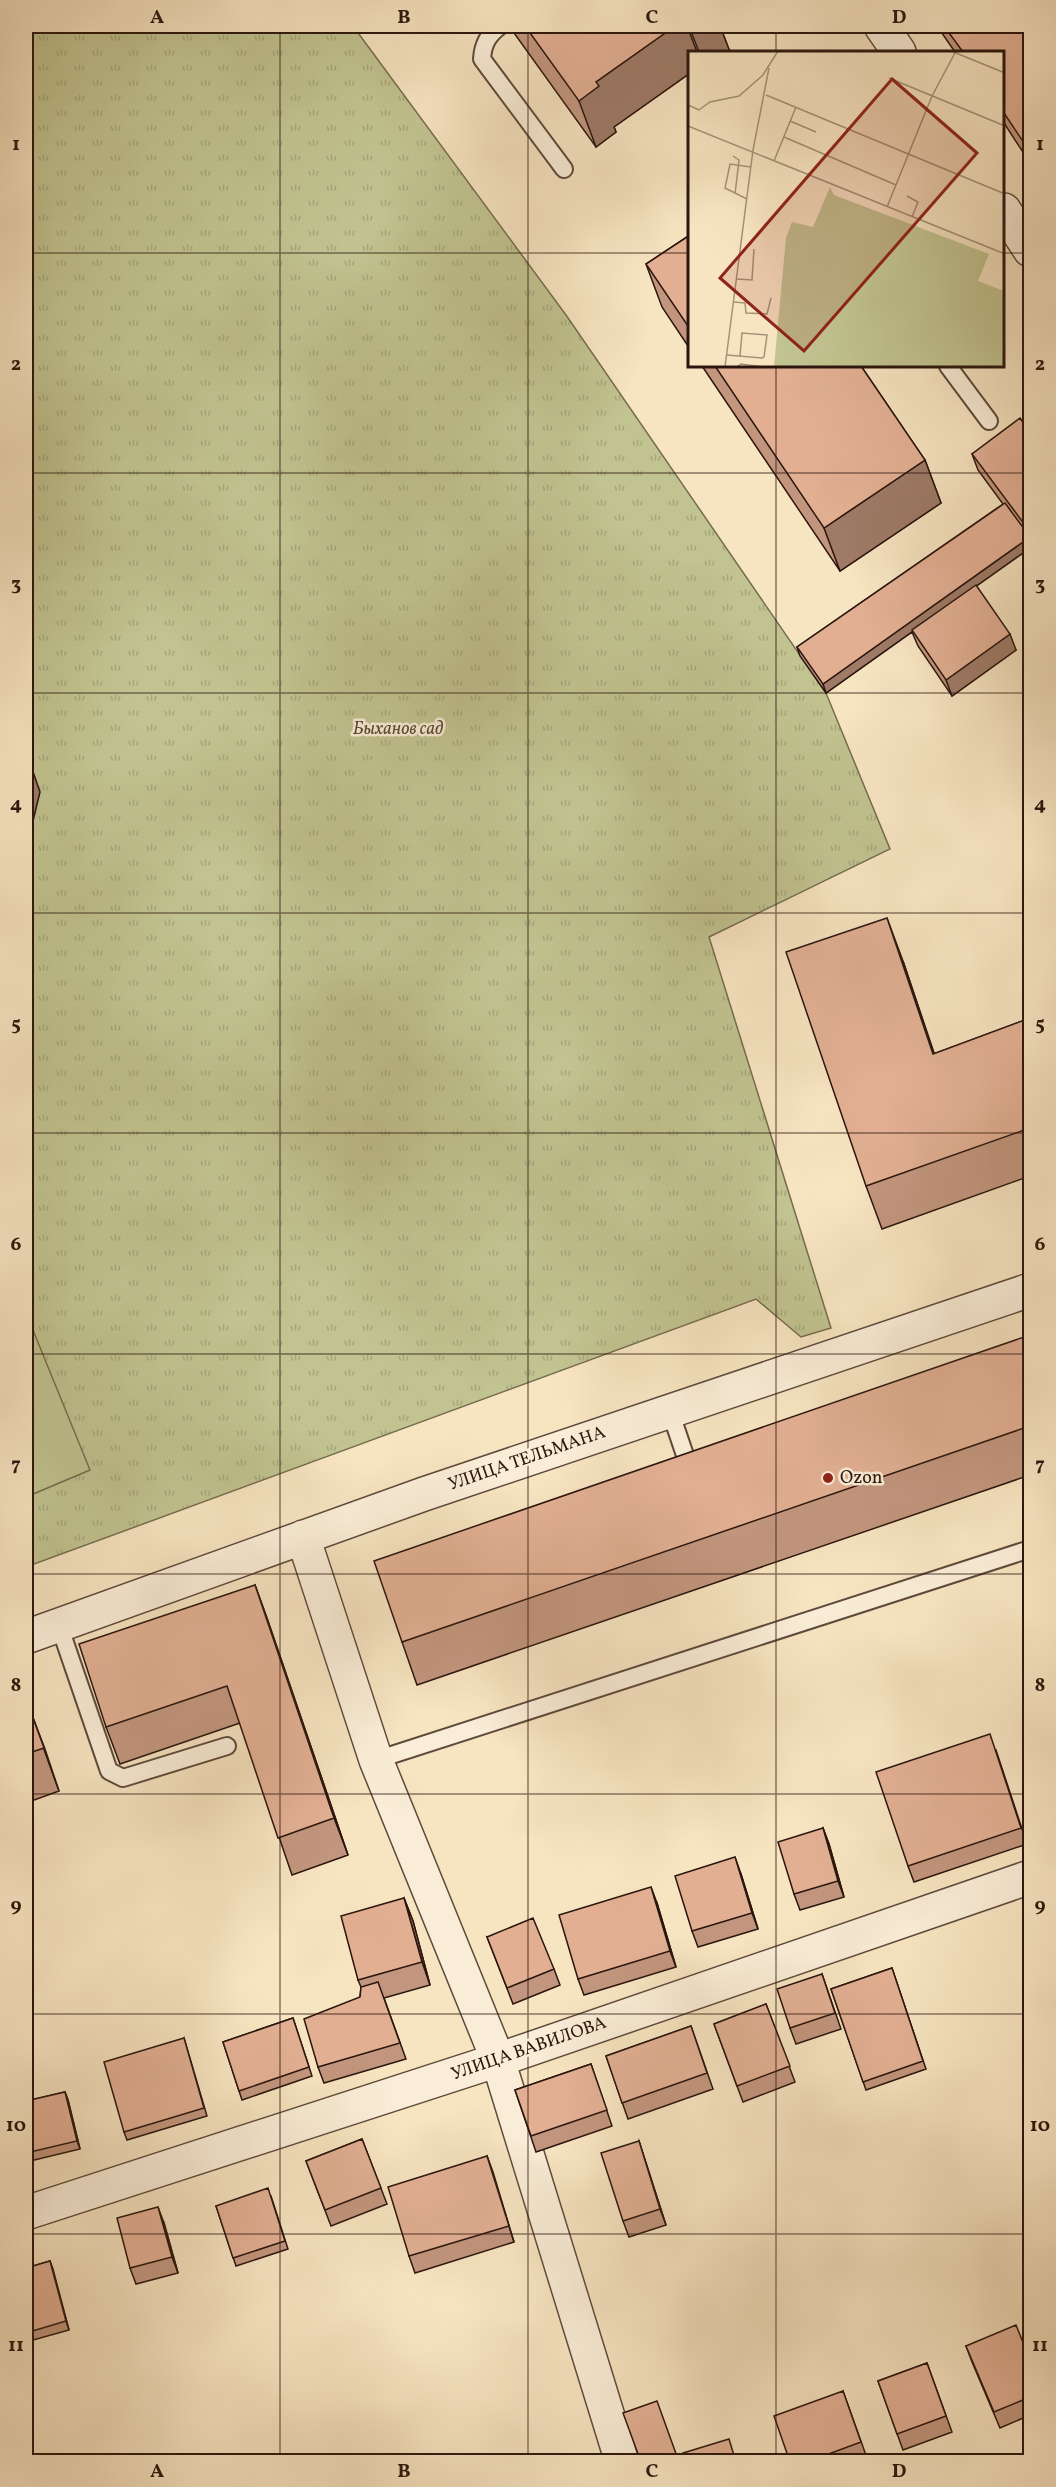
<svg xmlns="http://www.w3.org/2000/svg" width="1056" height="2487" font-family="Vollkorn,serif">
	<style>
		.park { fill: url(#park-tufts); stroke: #766c4f; stroke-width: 1.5 }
		.pitch { fill: #c1c390; stroke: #766c4f; stroke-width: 1.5 }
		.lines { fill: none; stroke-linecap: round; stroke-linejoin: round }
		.service-casing { stroke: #5e4a3b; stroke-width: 20 }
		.minor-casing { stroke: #5e4a3b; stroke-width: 36 }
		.service { stroke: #faedd7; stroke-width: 16 }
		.minor { stroke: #faedd7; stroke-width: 33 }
		.wall { fill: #c2967e; stroke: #2b160e; stroke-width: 1.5 }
		.shaded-wall { fill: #9e7a67; stroke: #2b160e; stroke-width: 1.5 }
		.building { fill: #e2af93; stroke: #2b160e; stroke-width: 1.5 }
		.grid { fill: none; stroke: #2b160e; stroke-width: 1.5; stroke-opacity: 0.55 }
		.poi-dot { fill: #8f2418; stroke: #faedd7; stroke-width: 2 }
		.labels { text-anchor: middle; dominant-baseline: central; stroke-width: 5; stroke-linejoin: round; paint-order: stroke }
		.park-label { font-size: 18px; font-style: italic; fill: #584a35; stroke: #faedd7 }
		.street-label { font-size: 18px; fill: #2b160e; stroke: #faedd7 }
		.poi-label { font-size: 18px; fill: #2b160e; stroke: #faedd7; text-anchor: start }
		.inset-road { fill: none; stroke: #a59279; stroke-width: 1.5 }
		.view { fill: #8f2418; fill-opacity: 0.15; stroke: #8f2418; stroke-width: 3 }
		.inset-edge { fill: none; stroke: #2b160e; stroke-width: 3 }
		.neatline { fill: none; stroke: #2b160e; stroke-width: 2 }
		.grid-label { font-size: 20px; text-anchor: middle; font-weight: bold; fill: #2b160e }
	</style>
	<defs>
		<pattern id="park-tufts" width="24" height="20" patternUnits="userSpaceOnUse" patternTransform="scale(1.5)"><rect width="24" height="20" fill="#c1c390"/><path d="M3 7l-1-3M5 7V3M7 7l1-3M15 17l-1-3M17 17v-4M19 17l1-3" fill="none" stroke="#a6a77b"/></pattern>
	</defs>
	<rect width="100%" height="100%" fill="#f7e4c1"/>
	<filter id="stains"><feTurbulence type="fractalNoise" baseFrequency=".00333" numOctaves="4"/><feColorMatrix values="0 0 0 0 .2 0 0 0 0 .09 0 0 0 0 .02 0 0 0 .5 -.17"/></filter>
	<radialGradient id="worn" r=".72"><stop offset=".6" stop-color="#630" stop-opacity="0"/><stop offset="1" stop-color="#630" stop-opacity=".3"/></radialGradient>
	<path class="park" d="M 26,26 L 353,26 L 566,315 L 826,693 L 890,849 L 709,937 L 831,1328 L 801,1337 L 756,1299 L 26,1567 Z"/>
	<path class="pitch" d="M 26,1313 L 90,1470 L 26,1497 Z"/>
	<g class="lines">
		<g class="service-casing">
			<path id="service" d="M 500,26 C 488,35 483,44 482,59 L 564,169
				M 948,366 L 989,421
				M 670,1411 L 689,1467
				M 59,1625 L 109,1771 L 123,1778 L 227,1746
				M 376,1760 L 1030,1549"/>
		</g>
		<g class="minor-casing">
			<path id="minor" d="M 881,26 L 899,52
				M 1004,210 L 1030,250
				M 303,1537 L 376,1760 L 498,2060 L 622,2462
				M 26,1637 L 424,1494 L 1030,1290
				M 26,2213 L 498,2060 L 1030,1877"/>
		</g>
		<use href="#service" class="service"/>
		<use href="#minor" class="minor"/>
	</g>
	<path class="wall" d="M 512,26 L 720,26 L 730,52 L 690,52 L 690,73 L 614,127 L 616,132 L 596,147 L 514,33 Z
		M 937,26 L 1030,26 L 1030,163 L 1004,123 L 1004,52 L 955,52 Z
		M 690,235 L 690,349 L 662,307 L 646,264 Z
		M 702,366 L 861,366 L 925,460 L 941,503 L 840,571 Z
		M 1030,433 L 1030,548 L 976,586 L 1016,650 L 952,696 L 918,646 L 912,632 L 826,693 L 800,656 L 797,647 L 1003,504 L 978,470 L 972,454 Z
		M 903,961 L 934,1054 L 1030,1018 L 1030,1176 L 882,1229 L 866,1186 Z
		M 1030,1335 L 1030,1475 L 417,1685 L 402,1642 Z
		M 255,1585 L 268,1621 L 348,1855 L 292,1875 L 240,1723 L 120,1764 L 106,1727 Z
		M 29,1707 L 59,1791 L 26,1803 L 26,1708 Z
		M 996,1750 L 1027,1844 L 914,1882 L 908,1866 Z
		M 823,1828 L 829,1844 L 844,1897 L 800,1910 L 794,1894 Z
		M 741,1874 L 758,1929 L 698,1947 L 692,1931 Z
		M 404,1898 L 413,1921 L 430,1985 L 384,1998 L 406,2059 L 324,2083 L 318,2067 L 360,1997 L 361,1987 L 358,1980 Z
		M 657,1903 L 676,1967 L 584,1995 L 578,1979 Z
		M 487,1937 L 554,1969 L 560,1985 L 513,2004 Z
		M 892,1968 L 926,2069 L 866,2090 L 831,1989 Z
		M 822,1974 L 841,2029 L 796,2044 L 790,2028 Z
		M 766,2004 L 795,2082 L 743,2102 L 714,2024 Z
		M 293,2018 L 312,2076 L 242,2100 L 223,2042 Z
		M 691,2026 L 713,2089 L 628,2119 L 606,2056 Z
		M 184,2038 L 207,2116 L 127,2140 L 124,2132 Z
		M 591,2064 L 612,2126 L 536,2152 L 515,2090 Z
		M 65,2092 L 68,2100 L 80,2149 L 26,2162 L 26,2101 Z
		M 362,2139 L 387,2204 L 331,2226 L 306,2161 Z
		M 639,2141 L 666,2225 L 629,2237 L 623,2221 Z
		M 487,2156 L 514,2242 L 415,2273 L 409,2256 Z
		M 271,2196 L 288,2249 L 236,2266 L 216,2206 Z
		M 164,2223 L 178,2273 L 136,2284 L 130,2268 Z
		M 50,2261 L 69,2330 L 26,2342 L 26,2268 Z
		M 966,2346 L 1030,2360 L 1030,2415 L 1000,2428 L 972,2362 Z
		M 927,2363 L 952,2432 L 903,2450 L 878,2381 Z
		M 843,2391 L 867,2458 L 858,2462 L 790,2462 Z"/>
	<path class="shaded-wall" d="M 675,26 L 687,26 L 697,52 L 690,52 L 690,73 L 614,127 L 616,132 L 596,147 L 579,101 L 596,82 Z
		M 689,26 L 720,26 L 730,52 L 699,52 Z
		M 925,460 L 941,503 L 840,571 L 824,528 Z
		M 1030,537 L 1030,548 L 826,693 L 823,684 Z
		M 1010,634 L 1016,650 L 952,696 L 946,680 Z
		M 30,763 L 40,792 L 26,850 L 26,781 Z
		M 887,918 L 903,961 L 949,1097 L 933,1054 Z
		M 255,1585 L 268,1621 L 348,1855 L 334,1818 Z
		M 29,1707 L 45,1749 L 59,1791 Z
		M 823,1828 L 829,1844 L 844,1897 L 838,1881 Z
		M 735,1857 L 741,1874 L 758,1929 L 752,1913 Z
		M 651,1887 L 657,1903 L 676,1967 L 670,1951 Z
		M 404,1898 L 413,1921 L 430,1985 L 422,1962 Z
		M 65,2092 L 68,2100 L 80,2149 L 77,2141 Z
		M 639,2141 L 644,2157 L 666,2225 L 660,2209 Z
		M 487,2156 L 493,2172 L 514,2242 L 509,2226 Z
		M 158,2207 L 164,2223 L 178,2273 L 172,2257 Z
		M 50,2261 L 53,2269 L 69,2330 L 66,2321 Z"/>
	<path class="building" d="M 525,26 L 675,26 L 596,82 L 599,86 L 579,101 Z
		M 944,26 L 1030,26 L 1030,152 L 1004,113 L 1004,52 L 963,52 Z
		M 690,235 L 690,329 L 646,264 Z
		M 715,366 L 861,366 L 925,460 L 824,528 Z
		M 1020,418 L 1030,433 L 1030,527 L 1028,529 L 972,454 Z
		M 1005,503 L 1030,537 L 823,684 L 797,647 Z
		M 976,585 L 1010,634 L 946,680 L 912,630 Z
		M 1030,606 L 1030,613 L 1027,609 Z
		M 26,753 L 30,763 L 26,781 Z
		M 887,918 L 933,1054 L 1030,1018 L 1030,1128 L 866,1186 L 786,952 Z
		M 1030,1335 L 1030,1426 L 402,1642 L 374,1561 Z
		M 255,1585 L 334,1818 L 278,1838 L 227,1686 L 106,1727 L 79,1644 Z
		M 29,1707 L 44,1748 L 26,1754 L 26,1708 Z
		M 990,1734 L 1021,1828 L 908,1866 L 876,1772 Z
		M 823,1828 L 838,1881 L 794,1894 L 778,1842 Z
		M 735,1857 L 752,1913 L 692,1931 L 675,1876 Z
		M 651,1887 L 670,1951 L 578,1979 L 559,1915 Z
		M 404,1898 L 422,1962 L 358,1980 L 341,1916 Z
		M 533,1918 L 554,1969 L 507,1988 L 487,1937 Z
		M 892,1968 L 923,2061 L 863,2082 L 831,1989 Z
		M 822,1974 L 835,2013 L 790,2028 L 777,1989 Z
		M 378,1982 L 400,2043 L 318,2067 L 304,2019 L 360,1997 L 361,1987 Z
		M 766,2004 L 790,2066 L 737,2086 L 714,2024 Z
		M 293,2018 L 309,2067 L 239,2091 L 223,2042 Z
		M 691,2026 L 707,2073 L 622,2103 L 606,2056 Z
		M 184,2038 L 204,2108 L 124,2132 L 104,2062 Z
		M 591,2064 L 607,2110 L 531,2136 L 515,2090 Z
		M 65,2092 L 77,2141 L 26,2153 L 26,2101 Z
		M 362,2139 L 381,2188 L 325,2210 L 306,2161 Z
		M 639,2141 L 660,2209 L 623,2221 L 601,2153 Z
		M 487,2156 L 509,2226 L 409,2256 L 388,2187 Z
		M 268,2188 L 285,2241 L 233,2258 L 216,2206 Z
		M 158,2207 L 172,2257 L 130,2268 L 117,2218 Z
		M 50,2261 L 66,2321 L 26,2333 L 26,2268 Z
		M 1016,2325 L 1030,2360 L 1030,2397 L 994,2412 L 966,2346 Z
		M 927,2363 L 946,2416 L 897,2434 L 878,2381 Z
		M 843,2391 L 861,2442 L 807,2462 L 790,2462 L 774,2416 Z
		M 657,2401 L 679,2462 L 641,2462 L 623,2413 Z
		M 729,2439 L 736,2462 L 686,2462 L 683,2453 Z"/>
	<path class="grid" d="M 280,26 L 280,2462M 528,26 L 528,2462M 776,26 L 776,52M 26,253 L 690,253M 1004,253 L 1030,253M 776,366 L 776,2462M 26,473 L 1030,473M 26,693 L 1030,693M 26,913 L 1030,913M 26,1133 L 1030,1133M 26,1354 L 1030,1354M 26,1574 L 1030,1574M 26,1794 L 1030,1794M 26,2014 L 1030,2014M 26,2234 L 1030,2234"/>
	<circle class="poi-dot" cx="828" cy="1478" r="6"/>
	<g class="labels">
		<g class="park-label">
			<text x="398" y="729">Быханов сад</text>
		</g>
		<g class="street-label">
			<text transform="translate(527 1459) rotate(-19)">УЛИЦА ТЕЛЬМАНА</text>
			<text transform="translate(529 2049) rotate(-19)">УЛИЦА ВАВИЛОВА</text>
		</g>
		<g class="poi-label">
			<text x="840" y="1478">Ozon</text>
		</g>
	</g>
	<g transform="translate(688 51)">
		<rect width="316" height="316" fill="#f7e4c1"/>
		<path d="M 142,136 L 146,144 L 301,203 L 290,230 L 316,240 L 316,316 L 86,316 L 98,187 L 104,171 L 125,176 Z" fill="#c1c390"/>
		<path d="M 211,176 L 256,192 L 248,213 L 204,198 Z" fill="#c1c390"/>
		<path class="inset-road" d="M 263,0 L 317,22M 201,27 L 317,75M 78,44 L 317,143M 0,54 L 11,59 L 22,51 L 51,45 L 75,24 L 90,0M 102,70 L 128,81M 0,75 L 317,203M 96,86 L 208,134M 45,105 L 51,109 L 47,143M 86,110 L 108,56M 219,145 L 230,151 L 224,166M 59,148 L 37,137 L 42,113 L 63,116M 199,156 L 244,45 L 268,0M 49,228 L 64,229 L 66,198M 46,251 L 57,252 L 58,262 L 79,263 L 83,247M 39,304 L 74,307 L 76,306 L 79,284 L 54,282 L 52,305M 37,316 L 65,99 L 81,17M 49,316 L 53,313 L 75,316"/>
		<path class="view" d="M 204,28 L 289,102 L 116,300 L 32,227 Z"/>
		<rect width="316" height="316" class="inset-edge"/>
	</g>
	<rect width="1056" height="2487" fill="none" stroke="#f7e4c1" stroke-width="66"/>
	<rect x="33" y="33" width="990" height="2421" class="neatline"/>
	<g class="grid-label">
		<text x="157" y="23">A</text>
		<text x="404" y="23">B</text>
		<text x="652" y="23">C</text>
		<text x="899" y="23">D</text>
		<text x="16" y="150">1</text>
		<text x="1040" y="150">1</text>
		<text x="16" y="370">2</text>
		<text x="1040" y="370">2</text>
		<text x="16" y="590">3</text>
		<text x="1040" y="590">3</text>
		<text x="16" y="810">4</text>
		<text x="1040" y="810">4</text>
		<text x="16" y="1030">5</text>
		<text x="1040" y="1030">5</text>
		<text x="16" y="1250">6</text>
		<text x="1040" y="1250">6</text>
		<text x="16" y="1470">7</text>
		<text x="1040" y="1470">7</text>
		<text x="16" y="1691">8</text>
		<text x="1040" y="1691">8</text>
		<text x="16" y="1911">9</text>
		<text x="1040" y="1911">9</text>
		<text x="16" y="2131">10</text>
		<text x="1040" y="2131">10</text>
		<text x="16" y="2351">11</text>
		<text x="1040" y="2351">11</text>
		<text x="157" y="2477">A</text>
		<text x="404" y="2477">B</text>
		<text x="652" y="2477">C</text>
		<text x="899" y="2477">D</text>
	</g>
	<rect width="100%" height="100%" filter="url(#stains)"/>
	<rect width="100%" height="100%" fill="url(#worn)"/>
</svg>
